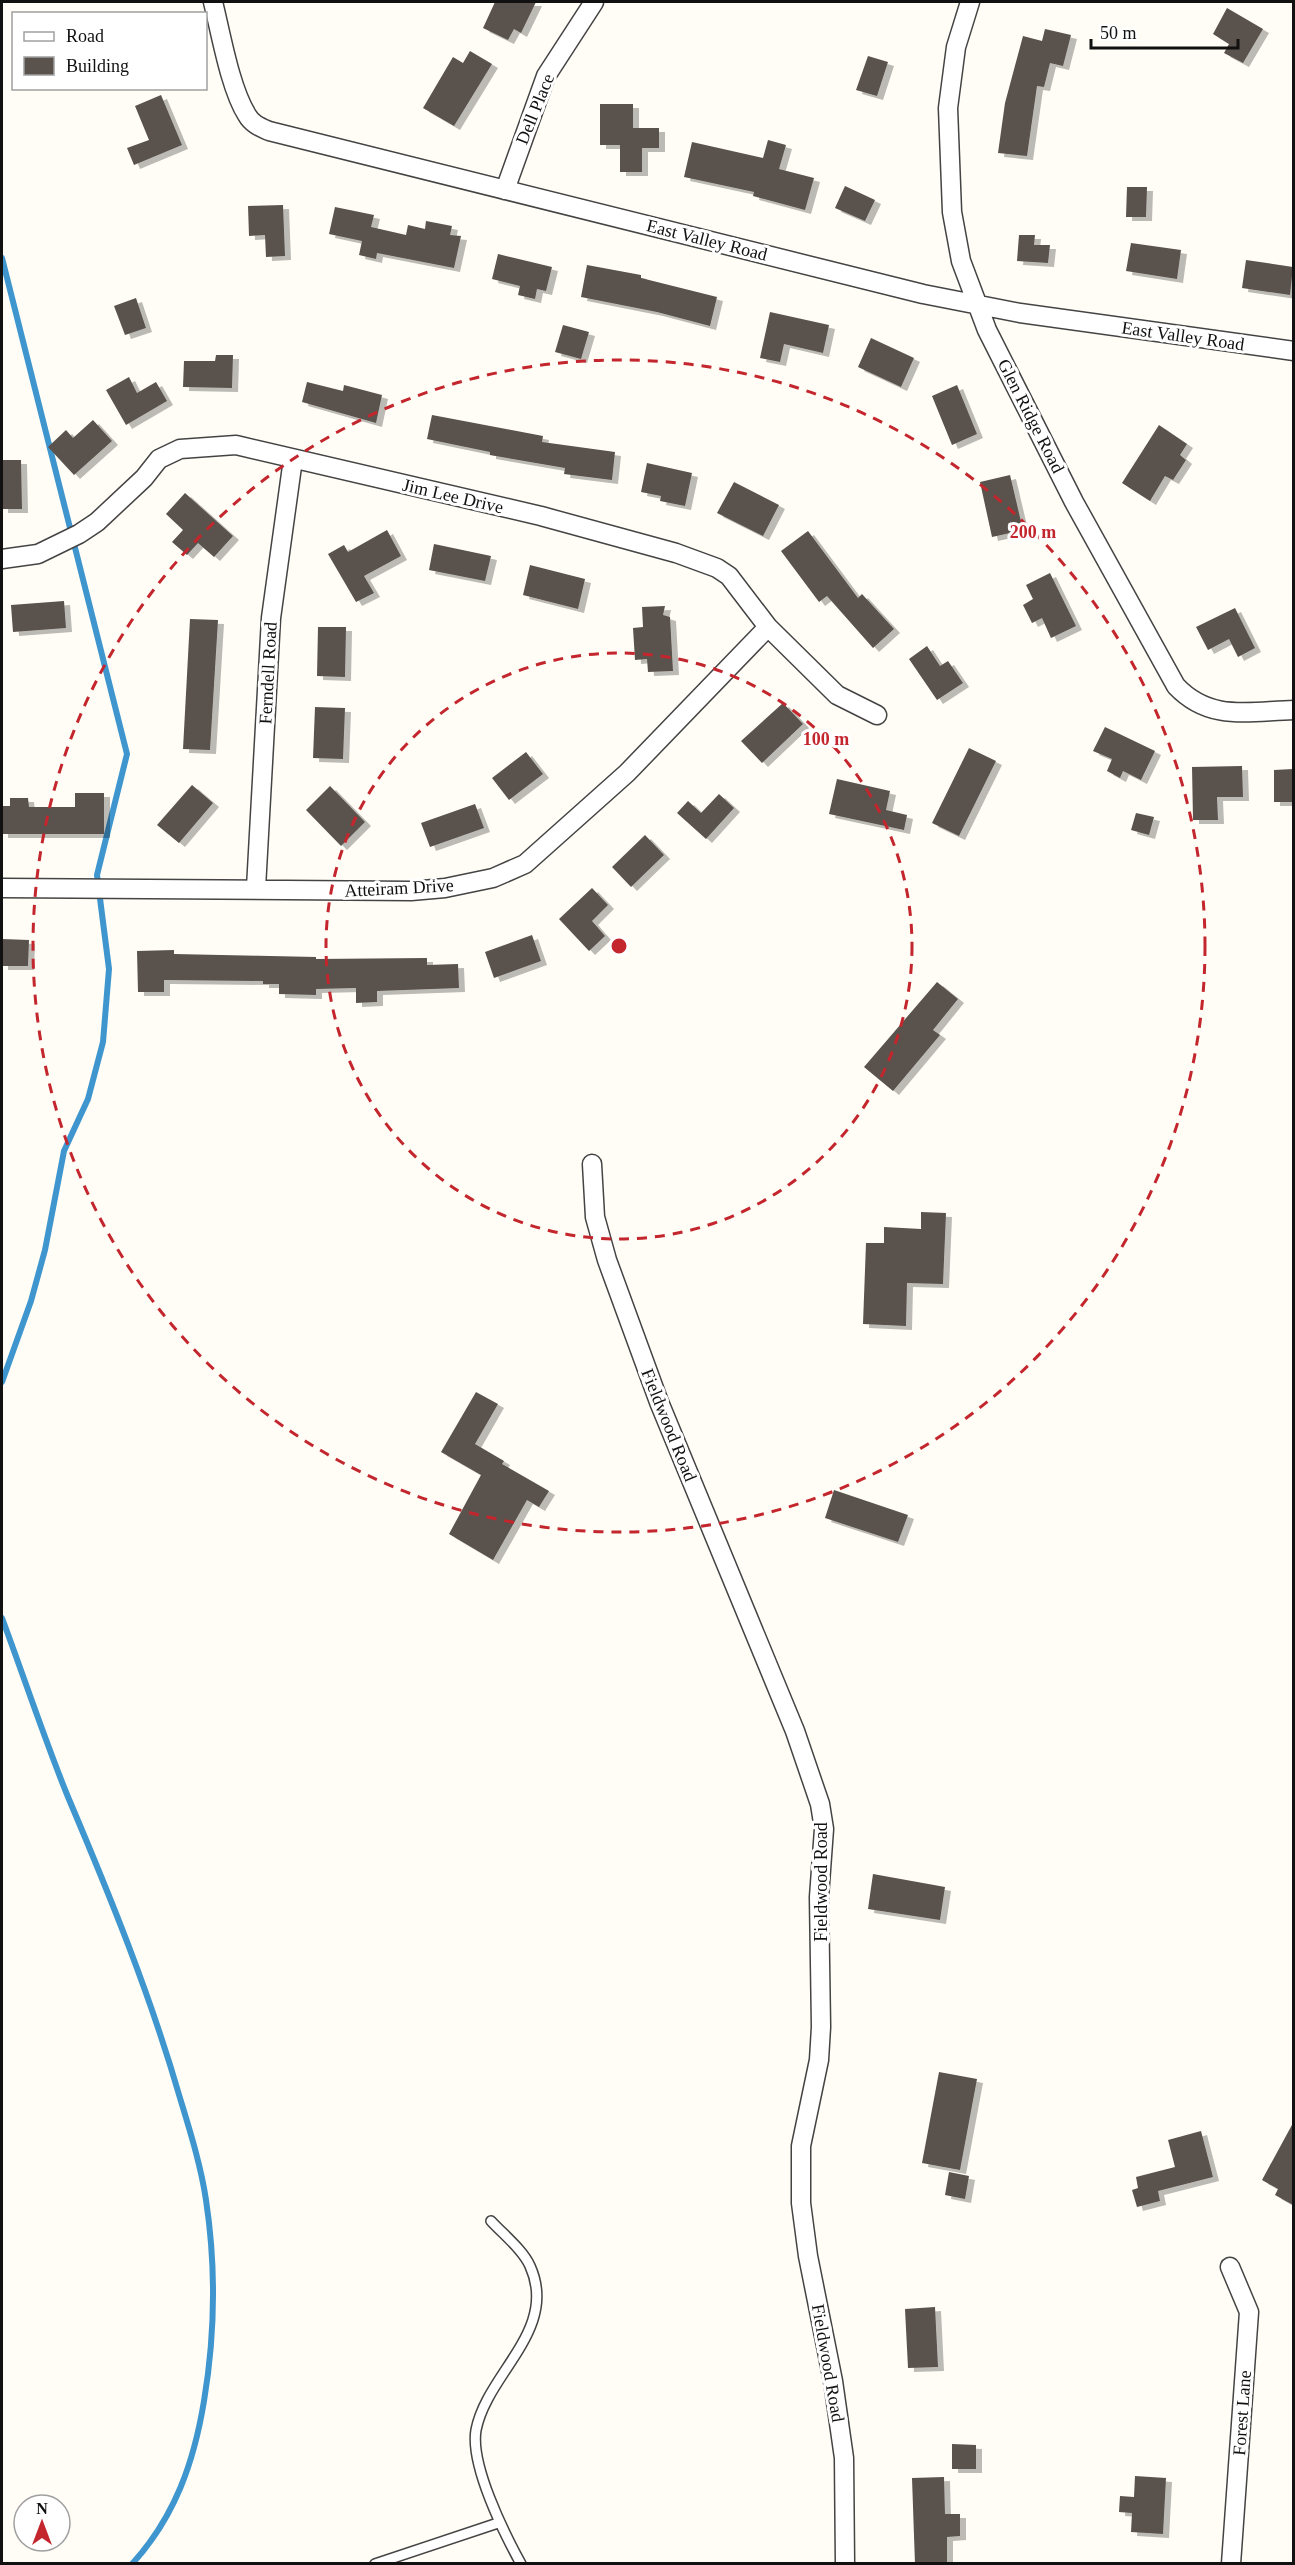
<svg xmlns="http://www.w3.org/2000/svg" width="1295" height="2565" font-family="'Times New Roman',serif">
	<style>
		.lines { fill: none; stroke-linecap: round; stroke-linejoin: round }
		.stream { stroke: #3f96cf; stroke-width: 6 }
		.building { fill: #5a524d; filter: url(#shadow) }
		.service-casing { stroke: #444; stroke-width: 12 }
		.minor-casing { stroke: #444; stroke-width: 21 }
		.service { stroke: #fff; stroke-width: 9 }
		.minor { stroke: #fff; stroke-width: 18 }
		.ring { fill: none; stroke: #c4262e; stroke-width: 3; stroke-dasharray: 10 8 }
		.labels { text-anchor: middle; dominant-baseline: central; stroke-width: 6; stroke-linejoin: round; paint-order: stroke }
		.street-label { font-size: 18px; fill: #111; stroke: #fff }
		.centre { fill: #c4262e; stroke: #fff; stroke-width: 3 }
		.ring-label { font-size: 18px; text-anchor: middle; font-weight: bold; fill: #c4262e; stroke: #fff; stroke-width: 6; stroke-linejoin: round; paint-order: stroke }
	</style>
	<defs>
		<filter id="shadow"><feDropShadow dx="6" dy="4" stdDeviation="0" flood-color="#0004"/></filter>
	</defs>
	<rect width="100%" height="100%" fill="#fffdf5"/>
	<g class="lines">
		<path class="stream" d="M 2,258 L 127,754 L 97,875 L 109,969 L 103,1042 L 88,1099 L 64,1151 L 45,1250 L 31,1301 L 2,1382
			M 2,1618 C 24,1677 44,1738 68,1797 C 110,1896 150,1994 180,2098 C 190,2131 201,2166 206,2200 C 216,2266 215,2335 204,2401 C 194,2462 175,2517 132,2564"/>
	</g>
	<path class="building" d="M 495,2 L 536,2 L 521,33 L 514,29 L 508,40 L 483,28 Z
		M 1227,8 L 1263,29 L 1243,63 L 1224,53 L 1229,44 L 1213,34 Z
		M 1045,29 L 1071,35 L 1063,66 L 1050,63 L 1044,87 L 1037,86 L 1027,156 L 998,153 L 1005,103 L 1023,36 L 1042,41 Z
		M 470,51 L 492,64 L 454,126 L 423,108 L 453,57 L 463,63 Z
		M 868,56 L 888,62 L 877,96 L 856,90 Z
		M 161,95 L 182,145 L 134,165 L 127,148 L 149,140 L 135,106 Z
		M 600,104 L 633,104 L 633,128 L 659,128 L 659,148 L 642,148 L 642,172 L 620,172 L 620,145 L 600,145 Z
		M 768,140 L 786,145 L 779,169 L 814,178 L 805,210 L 753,196 L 754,192 L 684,177 L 692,142 L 763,158 Z
		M 845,186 L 875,200 L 865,221 L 835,208 Z
		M 1127,187 L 1147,187 L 1146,217 L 1126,217 Z
		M 283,205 L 285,256 L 266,257 L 265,235 L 249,236 L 248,206 Z
		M 335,207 L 374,215 L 371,227 L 406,235 L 408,225 L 425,229 L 426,221 L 452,226 L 450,235 L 461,236 L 454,268 L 377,253 L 376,259 L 359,255 L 362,241 L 329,234 Z
		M 1019,235 L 1035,235 L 1034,245 L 1050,245 L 1048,263 L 1017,261 Z
		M 1131,243 L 1181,250 L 1177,279 L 1126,271 Z
		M 498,254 L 552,267 L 546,291 L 537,289 L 535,299 L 518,295 L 520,286 L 492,279 Z
		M 1246,260 L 1293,267 L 1290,295 L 1242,288 Z
		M 587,265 L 641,275 L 641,278 L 717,297 L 710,326 L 657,312 L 581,297 Z
		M 136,298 L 146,328 L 125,335 L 114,306 Z
		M 770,312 L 829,325 L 823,353 L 784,344 L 780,362 L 760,358 Z
		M 563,325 L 589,332 L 581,359 L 555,352 Z
		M 871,338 L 914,358 L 901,387 L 858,367 Z
		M 216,355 L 233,355 L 232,388 L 183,387 L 184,361 L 215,361 Z
		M 129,377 L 137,393 L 156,382 L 167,401 L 126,425 L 106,390 Z
		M 307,382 L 343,391 L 344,385 L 382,395 L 376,423 L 302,402 Z
		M 957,385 L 977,434 L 952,445 L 932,396 Z
		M 432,415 L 543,436 L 542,442 L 615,452 L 612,480 L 564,474 L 565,468 L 490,455 L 490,452 L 427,439 Z
		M 93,420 L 112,441 L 74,475 L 48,447 L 66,430 L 73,438 Z
		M 1159,425 L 1187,444 L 1180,455 L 1186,460 L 1173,480 L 1165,476 L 1150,501 L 1122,483 Z
		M 2,460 L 21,460 L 22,509 L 2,509 Z
		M 647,463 L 692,473 L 685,506 L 660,501 L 661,496 L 641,492 Z
		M 1010,475 L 1023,530 L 992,537 L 980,482 Z
		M 734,482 L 779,505 L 763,536 L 717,513 Z
		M 185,493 L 233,536 L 214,557 L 198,543 L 187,555 L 172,542 L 183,530 L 166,514 Z
		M 387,530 L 401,556 L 364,576 L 374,593 L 356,602 L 328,554 L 344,545 L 348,552 Z
		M 808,531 L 858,598 L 862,594 L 894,629 L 873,648 L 827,596 L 819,602 L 781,551 Z
		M 434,544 L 491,556 L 485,581 L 429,570 Z
		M 530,565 L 585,579 L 578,609 L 523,595 Z
		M 1050,573 L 1076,626 L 1051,638 L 1042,618 L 1032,623 L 1023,605 L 1033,599 L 1026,585 Z
		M 64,601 L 66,628 L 13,632 L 11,605 Z
		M 665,606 L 663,615 L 670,617 L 673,671 L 648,672 L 647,659 L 635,660 L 633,628 L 643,627 L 642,607 Z
		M 1235,608 L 1255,648 L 1238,657 L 1229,639 L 1208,650 L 1196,627 Z
		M 190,619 L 218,620 L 210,750 L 183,749 Z
		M 318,627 L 346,627 L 345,677 L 317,676 Z
		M 927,646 L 940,666 L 948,661 L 963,683 L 937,700 L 909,659 Z
		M 783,703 L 803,724 L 762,763 L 741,741 Z
		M 315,707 L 345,708 L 343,759 L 313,758 Z
		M 1105,727 L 1155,751 L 1141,780 L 1123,771 L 1120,778 L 1107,771 L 1112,759 L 1093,751 Z
		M 969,748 L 996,761 L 959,836 L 932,823 Z
		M 526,752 L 543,774 L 509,800 L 492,778 Z
		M 1242,766 L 1243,797 L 1217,797 L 1218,820 L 1193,820 L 1192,767 Z
		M 1293,769 L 1293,802 L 1274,802 L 1274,770 Z
		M 837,779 L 890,791 L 886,810 L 907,815 L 904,830 L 829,814 Z
		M 192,785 L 213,803 L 179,843 L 157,825 Z
		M 330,786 L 365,822 L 341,846 L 306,810 Z
		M 75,793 L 104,793 L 104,834 L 2,834 L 2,806 L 10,806 L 10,798 L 28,798 L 29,807 L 75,807 Z
		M 719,794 L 734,808 L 706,839 L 677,813 L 688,801 L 701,813 Z
		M 475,804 L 484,828 L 430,847 L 421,823 Z
		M 1136,813 L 1154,817 L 1149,835 L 1131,830 Z
		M 645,835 L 664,855 L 631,887 L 612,867 Z
		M 592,888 L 608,905 L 592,921 L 605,936 L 589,951 L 559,919 Z
		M 532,935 L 541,961 L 494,978 L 485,952 Z
		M 2,939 L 29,940 L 28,966 L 2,966 Z
		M 174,950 L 174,954 L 316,957 L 316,959 L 427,958 L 427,965 L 458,964 L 459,988 L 377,991 L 377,1002 L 356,1003 L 356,988 L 316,989 L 316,995 L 279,994 L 279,984 L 263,984 L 263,981 L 164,980 L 164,992 L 138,992 L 137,951 Z
		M 937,982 L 958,999 L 933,1030 L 940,1035 L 893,1091 L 864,1067 Z
		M 921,1212 L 946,1213 L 943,1284 L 907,1283 L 906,1326 L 863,1324 L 866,1243 L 884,1243 L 884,1227 L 921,1229 Z
		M 476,1392 L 498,1404 L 475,1444 L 504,1461 L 502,1464 L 549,1491 L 539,1507 L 527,1500 L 493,1560 L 449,1534 L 481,1475 L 441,1452 Z
		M 834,1490 L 908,1515 L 898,1542 L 825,1518 Z
		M 873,1874 L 945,1887 L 940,1920 L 868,1909 Z
		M 939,2072 L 977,2079 L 960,2170 L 922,2163 Z
		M 1293,2123 L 1293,2205 L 1275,2195 L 1278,2189 L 1262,2180 Z
		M 1201,2131 L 1213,2177 L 1158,2191 L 1160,2201 L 1137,2207 L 1132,2190 L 1138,2188 L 1136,2177 L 1175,2167 L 1168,2140 Z
		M 949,2172 L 969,2176 L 965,2199 L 945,2195 Z
		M 935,2307 L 938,2367 L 908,2368 L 905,2309 Z
		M 952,2444 L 976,2445 L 976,2469 L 952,2469 Z
		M 1135,2476 L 1166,2478 L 1163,2534 L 1131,2532 L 1132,2513 L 1119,2512 L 1120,2496 L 1134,2497 Z
		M 944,2477 L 945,2514 L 960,2514 L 960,2536 L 947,2537 L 947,2564 L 915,2564 L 912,2478 Z"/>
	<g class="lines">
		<g class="service-casing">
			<path id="service" d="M 491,2221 C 503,2234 523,2250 530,2266 C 559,2330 487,2373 476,2430 C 470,2465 504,2533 521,2564
				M 375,2564 L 498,2523"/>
		</g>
		<g class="minor-casing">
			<path id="minor" d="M 213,2 C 221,34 230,88 247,115 C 252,124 260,127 269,131 L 923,294 L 1020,313 L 1294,351
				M 970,2 L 956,47 L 948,108 L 952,212 L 961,261 L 987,330 L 1074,502 L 1176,686 C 1210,722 1249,711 1294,710
				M 505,190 L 546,76 L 594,2
				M 2,559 L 38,554 L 79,534 L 97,522 L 144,478 L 159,459 L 180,449 L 236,445 L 541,516 L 676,553 L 717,568 L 729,576 L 768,627 L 837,695 L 877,715
				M 2,888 L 411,891 L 445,888 L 493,878 L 525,864 L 627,773 L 768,627
				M 256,888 L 271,618 L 293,459
				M 592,1164 L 595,1217 L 607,1260 L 659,1402 L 795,1731 L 820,1804 L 824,1829 L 819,1897 L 821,2027 L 819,2060 L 801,2146 L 801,2203 L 808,2256 L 833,2381 L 844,2458 L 845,2564
				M 1230,2267 L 1249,2312 L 1231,2564"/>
		</g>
		<use href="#service" class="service"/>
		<use href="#minor" class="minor"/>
	</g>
	<g class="ring">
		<circle cx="619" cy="946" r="293"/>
		<circle cx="619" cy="946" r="586"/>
	</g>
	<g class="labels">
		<g class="street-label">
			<text transform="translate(535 109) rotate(-68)">Dell Place</text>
			<text transform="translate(707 240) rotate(14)">East Valley Road</text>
			<text transform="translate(1183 336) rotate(8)">East Valley Road</text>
			<text transform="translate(1031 416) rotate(63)">Glen Ridge Road</text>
			<text transform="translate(453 496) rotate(13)">Jim Lee Drive</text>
			<text transform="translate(268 673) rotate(-87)">Ferndell Road</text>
			<text transform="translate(399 888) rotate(-3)">Atteiram Drive</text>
			<text transform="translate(669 1425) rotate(68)">Fieldwood Road</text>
			<text transform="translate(821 1882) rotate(-90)">Fieldwood Road</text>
			<text transform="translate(828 2363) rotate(80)">Fieldwood Road</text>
			<text transform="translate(1242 2413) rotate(-86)">Forest Lane</text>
		</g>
	</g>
	<circle cx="619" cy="946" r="9" class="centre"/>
	<g class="ring-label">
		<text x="1033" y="538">200 m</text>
		<text x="826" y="745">100 m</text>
	</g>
	<rect width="1295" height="2565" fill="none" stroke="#111111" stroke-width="6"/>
	<rect x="12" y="12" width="195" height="78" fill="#ffffff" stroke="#a0a0a0" stroke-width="1.5"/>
	<rect x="24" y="32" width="30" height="9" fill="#ffffff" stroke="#a0a0a0" stroke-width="1.5"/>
	<text x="66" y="42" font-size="18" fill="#111111">Road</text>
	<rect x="24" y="57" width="30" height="18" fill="#5a524d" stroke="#a0a0a0" stroke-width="1.5"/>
	<text x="66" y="72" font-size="18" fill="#111111">Building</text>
	<g transform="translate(42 2523)"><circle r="28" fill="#ffffff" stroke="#a0a0a0" stroke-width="1.5"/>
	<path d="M0-4.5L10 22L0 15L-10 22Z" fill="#c4262e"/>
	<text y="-9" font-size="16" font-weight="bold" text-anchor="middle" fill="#111111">N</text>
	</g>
	<path d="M1091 39v9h147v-9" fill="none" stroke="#111111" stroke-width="3"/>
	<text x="1100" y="39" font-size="18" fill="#111111" stroke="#ffffff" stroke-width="4.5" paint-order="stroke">50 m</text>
</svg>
